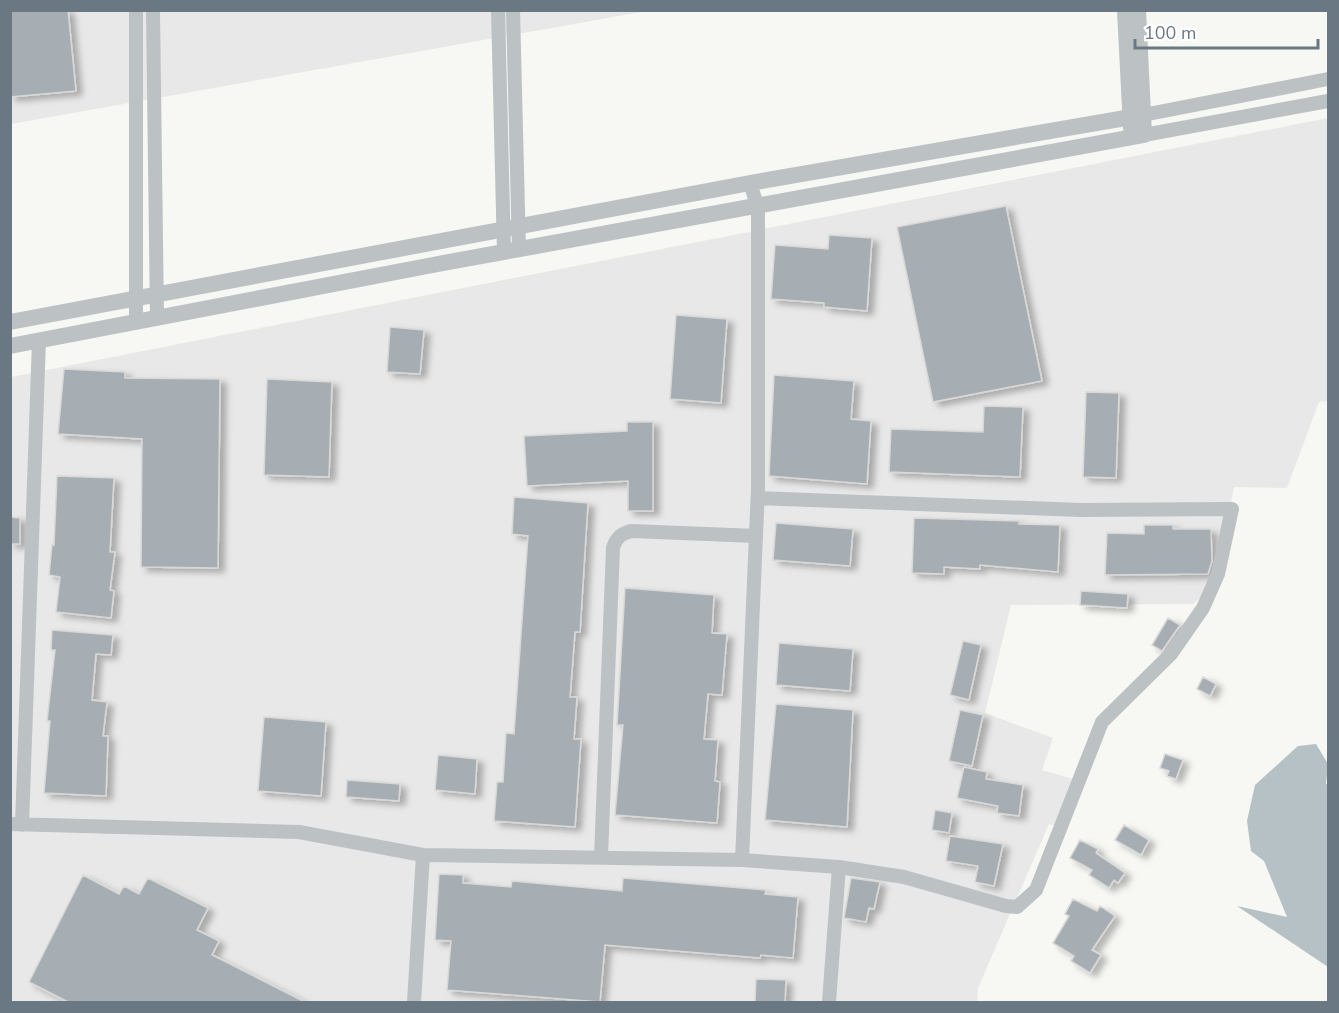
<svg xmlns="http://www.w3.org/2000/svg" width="1339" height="1013" font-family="'Nunito Sans',sans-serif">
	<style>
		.built { fill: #e8e8e8 }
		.water { fill: #b5c1c4 }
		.building { fill: #a6adb3; stroke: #d8d8d7; stroke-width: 1.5; filter: url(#shadow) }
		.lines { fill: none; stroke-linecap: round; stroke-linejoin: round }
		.minor { stroke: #bcc1c4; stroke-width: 14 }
		.tertiary { stroke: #bcc1c4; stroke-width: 16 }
	</style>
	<defs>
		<filter id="shadow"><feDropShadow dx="6" dy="4" stdDeviation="3" flood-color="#0004"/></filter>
	</defs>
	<rect width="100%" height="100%" fill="#f7f7f4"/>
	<path class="built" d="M 11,11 L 647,11 L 11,124 Z
		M 1328,118 L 1328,401 L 1319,402 L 1287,488 L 1234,487 L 1215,585 L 1193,604 L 1011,605 L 985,713 L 1053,738 L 1042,770 L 1080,781 L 1064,828 L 1049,824 L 978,988 L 977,1002 L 11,1002 L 11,377 Z"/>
	<path class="water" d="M 1316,744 L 1328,764 L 1326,784 L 1328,785 L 1328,967 L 1237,906 L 1287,917 L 1264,861 L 1251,851 L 1247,821 L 1255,785 L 1298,746 Z"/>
	<path class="building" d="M 10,10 L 68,10 L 76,91 L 10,97 Z
		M 1006,206 L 1042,381 L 933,402 L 897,227 Z
		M 829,235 L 872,238 L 867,311 L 824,307 L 824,303 L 771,299 L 775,245 L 828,249 Z
		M 676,315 L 727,319 L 721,403 L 670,399 Z
		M 390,327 L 424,330 L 420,374 L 387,372 Z
		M 64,369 L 125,372 L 125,378 L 220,379 L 218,568 L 141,567 L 142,439 L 58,434 Z
		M 774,375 L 854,381 L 851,419 L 871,421 L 867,484 L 769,476 Z
		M 267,379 L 332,382 L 329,477 L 264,475 Z
		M 1086,392 L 1119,393 L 1116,478 L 1083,477 Z
		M 984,406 L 1023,407 L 1020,477 L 889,472 L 891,429 L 983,432 Z
		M 627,422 L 653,422 L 653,511 L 628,511 L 628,481 L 527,486 L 524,436 L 627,431 Z
		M 57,476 L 114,478 L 110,552 L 115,552 L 110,590 L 114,591 L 111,618 L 56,612 L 60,577 L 49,575 L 52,545 L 54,545 Z
		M 514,497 L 588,503 L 580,632 L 575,632 L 570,697 L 577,697 L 574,739 L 581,739 L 575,827 L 494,821 L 497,782 L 503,782 L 506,733 L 514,734 L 528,536 L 512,534 Z
		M 10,517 L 20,518 L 20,544 L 10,544 Z
		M 914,518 L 1019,521 L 1019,524 L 1060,525 L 1058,572 L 980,565 L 980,569 L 944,567 L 944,574 L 912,573 Z
		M 776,523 L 853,529 L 850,566 L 773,560 Z
		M 1144,525 L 1173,525 L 1173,529 L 1211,529 L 1212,561 L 1208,574 L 1105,575 L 1107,533 L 1144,534 Z
		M 625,588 L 714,595 L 712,633 L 727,634 L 722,695 L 708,694 L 704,739 L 718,740 L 715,781 L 720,782 L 717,823 L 615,815 L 623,725 L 617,725 Z
		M 1081,591 L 1128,594 L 1127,608 L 1080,605 Z
		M 1168,618 L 1180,625 L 1162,651 L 1152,645 Z
		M 52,630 L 113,635 L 111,655 L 96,654 L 92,700 L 107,702 L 103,736 L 108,736 L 106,796 L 44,793 L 50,721 L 47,721 L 55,650 L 51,650 Z
		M 963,641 L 981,645 L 969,700 L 950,695 Z
		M 779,643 L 853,649 L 850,691 L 776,685 Z
		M 1203,677 L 1216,684 L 1210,696 L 1197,689 Z
		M 776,704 L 853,710 L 847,827 L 765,820 Z
		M 960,710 L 983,715 L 972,766 L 949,761 Z
		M 264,717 L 326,722 L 321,796 L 258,791 Z
		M 1165,754 L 1183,760 L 1176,779 L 1167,776 L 1169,771 L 1160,768 Z
		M 438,755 L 477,759 L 475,794 L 435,790 Z
		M 964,767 L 987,772 L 986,779 L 1023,785 L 1019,816 L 997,813 L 998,806 L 957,798 Z
		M 347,780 L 400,784 L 399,801 L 346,797 Z
		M 935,810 L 952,813 L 949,833 L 932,830 Z
		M 1124,825 L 1149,840 L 1141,855 L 1115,840 Z
		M 950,836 L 1003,844 L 994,886 L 975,882 L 978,866 L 946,861 Z
		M 1080,840 L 1098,849 L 1096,853 L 1125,873 L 1118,883 L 1114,880 L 1109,888 L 1089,875 L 1092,870 L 1070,858 Z
		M 439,874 L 463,875 L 463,883 L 511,887 L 512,881 L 622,891 L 623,878 L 766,890 L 765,894 L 798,897 L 793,958 L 761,955 L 760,958 L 605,945 L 600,1002 L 447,990 L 451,941 L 435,940 Z
		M 83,875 L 119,894 L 124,886 L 139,894 L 148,878 L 208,908 L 197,930 L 219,941 L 212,955 L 305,1002 L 68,1002 L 29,982 Z
		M 851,878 L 880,882 L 874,909 L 869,908 L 866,922 L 844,918 Z
		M 1073,899 L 1097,911 L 1100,906 L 1115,916 L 1092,950 L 1101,955 L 1090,973 L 1071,961 L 1074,956 L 1053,943 L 1069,916 L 1065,914 Z
		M 756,979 L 786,980 L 785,1002 L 755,1002 Z"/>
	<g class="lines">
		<path class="minor" d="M 136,10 L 136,322
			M 153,10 L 157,318
			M 498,10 L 504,252
			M 513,10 L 519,250
			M 1143,115 L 1328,79
			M 1144,135 L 1328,101
			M 10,824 L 299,832 L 423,855 L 742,860 L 839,867 L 904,877 L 1006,906 L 1017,907 L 1036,890 L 1102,722 L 1171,654 L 1203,608 L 1218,574 L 1232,509 L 1080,510 L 758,498
			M 22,825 L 39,340
			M 601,857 L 613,548 C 616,538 621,533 632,531 L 756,536
			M 742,860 L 758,489 L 758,208 L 750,183
			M 414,1002 L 423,855
			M 829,1002 L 839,867"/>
		<path class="tertiary" d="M 1125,10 L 1131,128
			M 10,322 L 750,183 L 1143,115
			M 10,346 L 438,264 L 1144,135 L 1138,10"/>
	</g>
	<rect width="1339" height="1013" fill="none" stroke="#697882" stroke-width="24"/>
	<path d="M1135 39v9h183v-9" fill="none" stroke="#697882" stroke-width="3"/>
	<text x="1144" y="39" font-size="18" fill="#697882" stroke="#ffffff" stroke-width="4.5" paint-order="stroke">100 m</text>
</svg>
